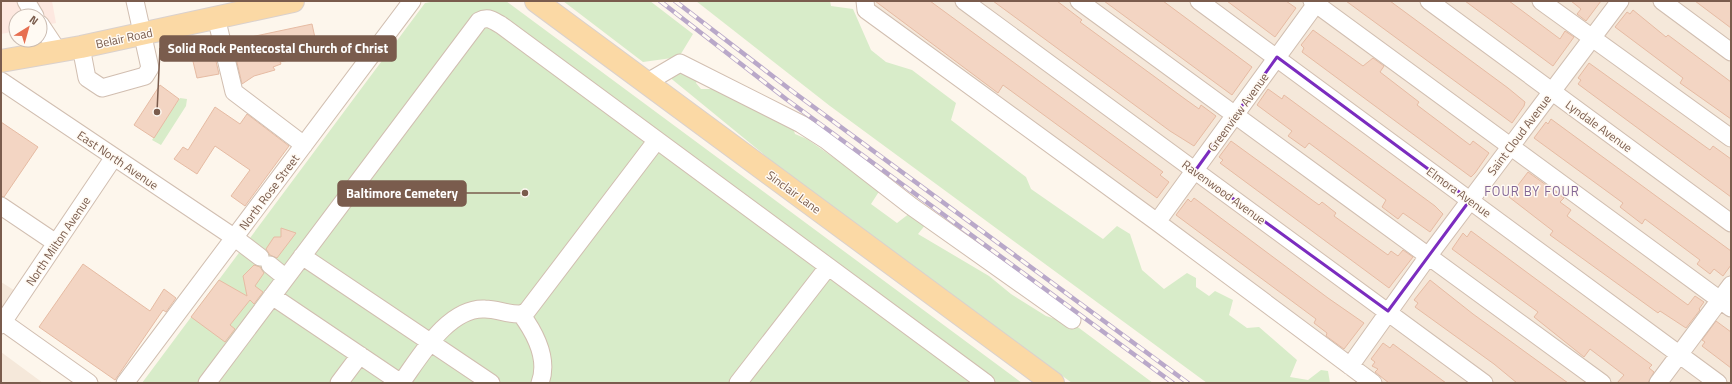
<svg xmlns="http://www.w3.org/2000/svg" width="1732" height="384" font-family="'Titillium Web',sans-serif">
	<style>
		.residential { fill: #f5e8da }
		.commercial { fill: #fde8e0 }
		.green { fill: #d8ecc9 }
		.building { fill: #f3d5c3; stroke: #e6bba3 }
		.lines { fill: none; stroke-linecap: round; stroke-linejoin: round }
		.minor-casing { stroke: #d1beb0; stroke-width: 19 }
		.major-casing { stroke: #dad1cd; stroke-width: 24 }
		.minor { stroke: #fff; stroke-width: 17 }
		.major { stroke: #fbd9a5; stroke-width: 22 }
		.rail-casing { stroke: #b9a8c9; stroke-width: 4.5 }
		.rail { stroke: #fffaf3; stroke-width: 3; stroke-dasharray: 9; stroke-linecap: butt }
		.marked { fill: none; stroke: #7b2cbf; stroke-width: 3; stroke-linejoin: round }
		.labels { text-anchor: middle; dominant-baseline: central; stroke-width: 3; stroke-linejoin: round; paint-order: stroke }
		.street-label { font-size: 12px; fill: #7a5c4d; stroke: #fffaf3 }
		.neighbourhood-label { font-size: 13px; letter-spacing: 1px; fill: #846695; stroke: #fffaf3 }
		.leader { fill: none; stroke: #7a5c4d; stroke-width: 1.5 }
		.callout-dot { fill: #7a5c4d; stroke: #fffaf3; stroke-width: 1.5 }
		.callout { fill: #7a5c4d; stroke: #7a5c4d; stroke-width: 1.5 }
		.callout-label { font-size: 13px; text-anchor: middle; font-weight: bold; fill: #fff }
	</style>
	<rect width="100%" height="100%" fill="#fdf6ec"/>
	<path class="residential" d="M 857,1 L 1731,1 L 1731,383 L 1358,383 L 860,11 Z
		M 1,282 L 25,297 L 1,331 Z
		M 1,352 L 43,383 L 1,383 Z"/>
	<path class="commercial" d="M 1,1 L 52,1 L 56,23 L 40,26 L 40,16 L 16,16 L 16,31 L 1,34 Z"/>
	<path class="green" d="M 436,1 L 506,1 L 1022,383 L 142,383 L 425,3 Z
		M 563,1 L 650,1 L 693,34 L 679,57 L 643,62 Z
		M 696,1 L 830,1 L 831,6 L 853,9 L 871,50 L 886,62 L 912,70 L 956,103 L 951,120 L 1026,177 L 1031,189 L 1103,239 L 1117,226 L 1130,234 L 1142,270 L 1164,289 L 1187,273 L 1196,278 L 1196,287 L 1209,296 L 1215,291 L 1233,300 L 1229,315 L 1247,328 L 1259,327 L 1297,360 L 1290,377 L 1308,380 L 1321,370 L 1328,371 L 1330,383 L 1207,383 L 830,106 Z
		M 683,70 L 700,75 L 696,83 L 701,89 L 725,89 L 792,125 L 795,134 L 807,139 L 880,190 L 871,204 L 897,223 L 910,213 L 926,224 L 918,234 L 989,276 L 1011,294 L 1046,316 L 1075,325 L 1153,383 L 1072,383 L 784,171 L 668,76 Z
		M 180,98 L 187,99 L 186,106 L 161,145 L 152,140 Z"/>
	<path class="building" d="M 875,1 L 930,1 L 1163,172 L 1160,175 L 1169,182 L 1157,198 L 1003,85 L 998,93 Z
		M 993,1 L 1057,1 L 1082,20 L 1080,22 L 1185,99 L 1199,109 L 1201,105 L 1216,116 L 1194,146 L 1170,131 Z
		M 1104,1 L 1163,1 L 1252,67 L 1232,95 Z
		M 1227,1 L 1286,1 L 1296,8 L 1275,37 Z
		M 1346,1 L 1390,1 L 1508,88 L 1525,102 L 1524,106 L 1512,123 Z
		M 1465,1 L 1509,1 L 1560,39 L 1565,31 L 1574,37 L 1553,66 Z
		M 1571,1 L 1601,1 L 1586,21 L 1577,14 L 1581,9 Z
		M 1695,1 L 1731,1 L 1731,28 Z
		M 1633,10 L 1666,37 L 1668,35 L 1731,82 L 1731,119 L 1680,83 L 1683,78 L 1615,27 L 1627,12 L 1630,14 Z
		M 312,24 L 317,47 L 300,51 L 302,57 L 280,62 L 281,64 L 273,67 L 275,70 L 254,76 L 242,84 L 232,41 Z
		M 1313,30 L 1363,66 L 1373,58 L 1384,66 L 1380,72 L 1419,102 L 1417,105 L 1470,145 L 1473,141 L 1489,153 L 1475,173 L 1471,177 L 1302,52 L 1304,48 L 1301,45 Z
		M 212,44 L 219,74 L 197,78 L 190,49 Z
		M 1589,63 L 1710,150 L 1713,146 L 1731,159 L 1731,197 L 1578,84 L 1581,80 L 1578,78 Z
		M 160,85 L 179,99 L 154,138 L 134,125 Z
		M 1268,89 L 1282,99 L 1284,95 L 1435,206 L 1443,214 L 1430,232 L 1403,213 L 1398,219 L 1382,207 L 1386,200 L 1309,143 L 1305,148 L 1288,136 L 1292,131 L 1257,105 Z
		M 215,107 L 240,124 L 247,114 L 289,146 L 245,206 L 231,196 L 250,170 L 215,146 L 197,174 L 174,159 L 183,147 L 188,150 Z
		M 1551,119 L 1731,251 L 1731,265 L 1723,276 L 1714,269 L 1710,274 L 1697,264 L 1700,260 L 1645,219 L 1642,224 L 1620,207 L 1623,203 L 1534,138 L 1546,122 L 1548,124 Z
		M 1,122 L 38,147 L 4,197 L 1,196 Z
		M 1231,141 L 1319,205 L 1322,202 L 1336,213 L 1334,216 L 1388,255 L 1391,251 L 1398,256 L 1403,250 L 1413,257 L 1392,284 L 1389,288 L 1220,163 L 1223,160 L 1219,157 Z
		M 1528,172 L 1564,198 L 1560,202 L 1571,210 L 1567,216 L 1605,244 L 1688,305 L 1695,296 L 1704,302 L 1699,309 L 1700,310 L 1686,328 L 1660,311 L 1658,313 L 1550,235 L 1553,231 L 1509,197 Z
		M 1194,198 L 1328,298 L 1364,323 L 1344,349 L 1326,336 L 1327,333 L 1314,323 L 1316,319 L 1176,215 L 1188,199 L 1191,202 Z
		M 281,228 L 296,233 L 277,258 L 270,255 L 266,249 L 274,237 L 281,237 Z
		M 1471,231 L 1652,365 L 1649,368 L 1654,372 L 1648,383 L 1617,383 L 1624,375 L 1590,349 L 1584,357 L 1534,317 L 1538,312 L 1452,249 L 1463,233 L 1467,237 Z
		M 83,264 L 150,311 L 164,289 L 176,298 L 166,312 L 163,310 L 115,380 L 39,327 Z
		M 254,265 L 260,267 L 264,273 L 255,286 L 263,292 L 254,304 L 250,300 L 230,325 L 235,329 L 225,342 L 191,317 L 219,280 L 247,296 L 243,276 Z
		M 1430,280 L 1473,314 L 1568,383 L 1517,383 L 1494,364 L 1415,307 L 1418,303 L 1414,300 Z
		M 1716,321 L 1731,332 L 1731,368 L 1702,346 L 1705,342 L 1702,340 Z
		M 1383,343 L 1390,348 L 1393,344 L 1446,383 L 1389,383 L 1375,372 L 1378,369 L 1372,366 L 1375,362 L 1371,359 Z"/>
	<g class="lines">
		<g class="minor-casing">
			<path id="minor" d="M 26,1 L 35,16
				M 865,1 L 866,10 L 1157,222 L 1373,383
				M 964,1 L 1484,383
				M 1079,1 C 1253,129 1428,255 1602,383
				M 1199,1 L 1718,383
				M 1312,1 L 1731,308
				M 1429,1 L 1731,223
				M 1541,1 L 1731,138
				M 1662,1 L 1731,52
				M 216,17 L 234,92 L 304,145
				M 40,24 L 58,51
				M 81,47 L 87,78 L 102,88 L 145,76 L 150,68 L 135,1
				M 1,81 L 235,238 L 260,257
				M 646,83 L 680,63 L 801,124 L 826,140 L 911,206 L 1072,320
				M 1,206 L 56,243
				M 1157,222 L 1318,1
				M 302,256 L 491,383
				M 270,265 L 286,278
				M 272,296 L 401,383
				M 521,314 L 527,311 L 657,140
				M 3,322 L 89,383
				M 1,325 L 114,157
				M 1350,366 L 1429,255 L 1620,1
				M 125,383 L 412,1
				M 207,383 L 479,21 C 488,16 492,20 501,25 L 986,383
				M 339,383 L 360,355
				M 401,383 C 420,357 448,307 485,309 C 497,309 509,315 521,314 C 535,333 549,359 540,383
				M 738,383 L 828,267
				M 1658,383 L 1731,285"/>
		</g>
		<g class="major-casing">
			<path id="major" d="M 536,1 L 1053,383
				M 1,61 L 81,47 L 293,1"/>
		</g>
		<use href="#minor" class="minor"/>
		<use href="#major" class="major"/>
		<g class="rail-casing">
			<path id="rail" d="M 660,1 L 786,99 L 1173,383
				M 675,1 L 792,91 L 1188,383"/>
		</g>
		<use href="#rail" class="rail"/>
	</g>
	<path class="marked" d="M 1277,57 L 1470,200 L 1388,311 L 1195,171 Z"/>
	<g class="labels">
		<g class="street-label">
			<text transform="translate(124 38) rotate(-12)">Belair Road</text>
			<text transform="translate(1238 112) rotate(-54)">Greenview Avenue</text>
			<text transform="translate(1599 126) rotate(36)">Lyndale Avenue</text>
			<text transform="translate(1519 135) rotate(-53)">Saint Cloud Avenue</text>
			<text transform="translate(118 160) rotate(34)">East North Avenue</text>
			<text transform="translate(269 192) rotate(-53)">North Rose Street</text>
			<text transform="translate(794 192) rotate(36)">Sinclair Lane</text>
			<text transform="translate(1224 192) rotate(36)">Ravenwood Avenue</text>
			<text transform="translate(1459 192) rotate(36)">Elmora Avenue</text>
			<text transform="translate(58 241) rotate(-56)">North Milton Avenue</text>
		</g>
		<g class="neighbourhood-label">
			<text x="1532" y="191">FOUR BY FOUR</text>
		</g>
	</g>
	<path class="leader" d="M157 112L160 48M525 193L466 193"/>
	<g class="callout-dot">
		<circle cx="157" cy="112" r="4"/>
		<circle cx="525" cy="193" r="4"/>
	</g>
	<g class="callout">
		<rect x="160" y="36" width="236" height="25" rx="4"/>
		<rect x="338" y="181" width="128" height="25" rx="4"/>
	</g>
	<g class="callout-label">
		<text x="278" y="53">Solid Rock Pentecostal Church of Christ</text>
		<text x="402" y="198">Baltimore Cemetery</text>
	</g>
	<rect width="1732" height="384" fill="none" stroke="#7a5c4d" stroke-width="4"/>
	<g transform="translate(28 28) rotate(37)"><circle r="19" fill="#fffaf3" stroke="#cabbb1"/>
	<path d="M0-3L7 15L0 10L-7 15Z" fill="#e76f51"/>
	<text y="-6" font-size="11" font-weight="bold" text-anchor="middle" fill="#7a5c4d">N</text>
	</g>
</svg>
